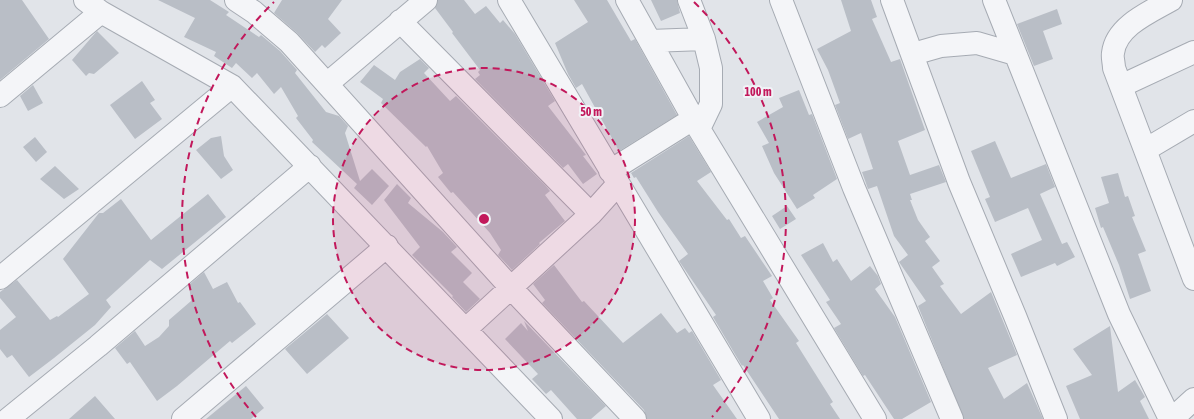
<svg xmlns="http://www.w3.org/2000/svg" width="1194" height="419" font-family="'Asap Condensed',sans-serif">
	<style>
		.building { fill: #b9bec6 }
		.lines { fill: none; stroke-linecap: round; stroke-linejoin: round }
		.minor-casing { stroke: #a6abb3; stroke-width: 24 }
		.minor { stroke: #f4f5f8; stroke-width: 22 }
		.ring { fill: none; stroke: #c2185b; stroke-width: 2; stroke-dasharray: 7 5 }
		.centre { fill: #c2185b; stroke: #f1f3f7; stroke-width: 2 }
		.ring-label { font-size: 12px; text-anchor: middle; font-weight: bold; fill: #c2185b; stroke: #f1f3f7; stroke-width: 4; stroke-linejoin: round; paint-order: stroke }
	</style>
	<rect width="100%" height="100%" fill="#e1e4e9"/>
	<path class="building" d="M 0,0 L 22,0 L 49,39 L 0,80 Z
		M 158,0 L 210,0 L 229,12 L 226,15 L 259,37 L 261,35 L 280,51 L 297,70 L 295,73 L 326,112 L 339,116 L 348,126 L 345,133 L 360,181 L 372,169 L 389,186 L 372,205 L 354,188 L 357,184 L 312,142 L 313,140 L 296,118 L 298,116 L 281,87 L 274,94 L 257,73 L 252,78 L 236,63 L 232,68 L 214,56 L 216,52 L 184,37 L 195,18 Z
		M 282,0 L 342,0 L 328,19 L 341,33 L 325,48 L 322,45 L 315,52 L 297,33 L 274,13 Z
		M 438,0 L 464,0 L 475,14 L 486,6 L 500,23 L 503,20 L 515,34 L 555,101 L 548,106 L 586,155 L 583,156 L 597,174 L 583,184 L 568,164 L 563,168 L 475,79 L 480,75 L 478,72 L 480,70 L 452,33 L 453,32 L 435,8 Z
		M 574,0 L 607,0 L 631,41 L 635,39 L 677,115 L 619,151 L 582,84 L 576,88 L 568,74 L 555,43 L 588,22 Z
		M 651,0 L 677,0 L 680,13 L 661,21 Z
		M 841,0 L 871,0 L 877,17 L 872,19 L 891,62 L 900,59 L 925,130 L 898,141 L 910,175 L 939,165 L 946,182 L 910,194 L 912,200 L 910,200 L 918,220 L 930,237 L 925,241 L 940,261 L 932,267 L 944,284 L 940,286 L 961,314 L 991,292 L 1017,355 L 988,368 L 1004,399 L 1027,383 L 1043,419 L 964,419 L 918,306 L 926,301 L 899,262 L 908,255 L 894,236 L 877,186 L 868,189 L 862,172 L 873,169 L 861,133 L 848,139 L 835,105 L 840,103 L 828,70 L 817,49 L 851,31 Z
		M 1057,9 L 1062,24 L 1043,31 L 1053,59 L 1034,66 L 1017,24 Z
		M 97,31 L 119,53 L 94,74 L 89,73 L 86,76 L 72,60 Z
		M 420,59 L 429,68 L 424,73 L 450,101 L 456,96 L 546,186 L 550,191 L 545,195 L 565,221 L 539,243 L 540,244 L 512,270 L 498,255 L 501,250 L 490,233 L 453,192 L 451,193 L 438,177 L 443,173 L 427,146 L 426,147 L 381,103 L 383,99 L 360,82 L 374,65 L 395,80 L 400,72 Z
		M 142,81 L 155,100 L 150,103 L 162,119 L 135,139 L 110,105 Z
		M 33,85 L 43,103 L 28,111 L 20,96 Z
		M 799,90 L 809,115 L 812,114 L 837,179 L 813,195 L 815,198 L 797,209 L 774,173 L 762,146 L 769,143 L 757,122 L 783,107 L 779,98 Z
		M 221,136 L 224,156 L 233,170 L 221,179 L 196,150 L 211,138 Z
		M 689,136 L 711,172 L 697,181 L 727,220 L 729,219 L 741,238 L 745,236 L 772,276 L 763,281 L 773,298 L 770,300 L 799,341 L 796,343 L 833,402 L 830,404 L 840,419 L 779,419 L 743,365 L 742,366 L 713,317 L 716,315 L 679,261 L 688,254 L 658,212 L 636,177 L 634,178 L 631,173 Z
		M 35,137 L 47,152 L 36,162 L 23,147 Z
		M 995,141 L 1011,178 L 1046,164 L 1055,187 L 1040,194 L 1062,244 L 1067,242 L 1075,257 L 1057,266 L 1055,263 L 1021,277 L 1011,254 L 1042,240 L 1028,208 L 995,222 L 985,199 L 990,197 L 971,151 Z
		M 55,166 L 79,189 L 64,199 L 40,179 Z
		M 1118,173 L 1125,197 L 1128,196 L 1135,216 L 1132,217 L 1146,251 L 1138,254 L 1151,291 L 1130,299 L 1119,265 L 1103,227 L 1101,228 L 1095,208 L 1109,203 L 1101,177 Z
		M 397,184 L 411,198 L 408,203 L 443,232 L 457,247 L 451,252 L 472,273 L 463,282 L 480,299 L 466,312 L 452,297 L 453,296 L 412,255 L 420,247 L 384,200 Z
		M 208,194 L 226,217 L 162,269 L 150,260 L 106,300 L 111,307 L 95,325 L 54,358 L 29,377 L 12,355 L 7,358 L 0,349 L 0,330 L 16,317 L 0,298 L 0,292 L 17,280 L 50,320 L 57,316 L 58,317 L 89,294 L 63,259 L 99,213 L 103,213 L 121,199 L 151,240 Z
		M 787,206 L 796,219 L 780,229 L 772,216 Z
		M 823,243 L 833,262 L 837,259 L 851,281 L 870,266 L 878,276 L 881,284 L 875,289 L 895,317 L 931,402 L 902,419 L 894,419 L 865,375 L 863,376 L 834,328 L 841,324 L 826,302 L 830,300 L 801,255 Z
		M 554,265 L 582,302 L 584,301 L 623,343 L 661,313 L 677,333 L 685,328 L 689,333 L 692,331 L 721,380 L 713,385 L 737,419 L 647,419 L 644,410 L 542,303 L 545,300 L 533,284 Z
		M 204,272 L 213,289 L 227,282 L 238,303 L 240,302 L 256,324 L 232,343 L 230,341 L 177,386 L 157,401 L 130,362 L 127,364 L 115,348 L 135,331 L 145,346 L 159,337 L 169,326 L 169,320 L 191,301 L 189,285 Z
		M 327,314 L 349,338 L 307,374 L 285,349 Z
		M 524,321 L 606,406 L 591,419 L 577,419 L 551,390 L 546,394 L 532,379 L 538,374 L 505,339 L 521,323 L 528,331 Z
		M 1110,326 L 1118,392 L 1135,380 L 1145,397 L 1140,401 L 1149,419 L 1080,419 L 1066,386 L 1092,375 L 1073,349 Z
		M 246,386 L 264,408 L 251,419 L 206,419 Z
		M 95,396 L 115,419 L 69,419 Z"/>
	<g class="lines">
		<g class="minor-casing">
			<path id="minor" d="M 85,0 L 101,12 L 232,86 L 551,419
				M 236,0 L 254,12 L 289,42 L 511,288 L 635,419
				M 509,0 L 759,419
				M 627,0 L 699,129 L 875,419
				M 689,0 L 704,39 L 711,68 L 711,104 L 699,129
				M 781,0 L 854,188 L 952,419
				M 892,0 L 959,182 L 1015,316 L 1056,419
				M 994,0 L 1119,314 L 1170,419
				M 1171,0 C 1150,12 1116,26 1113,53 C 1112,57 1114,63 1114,68 L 1194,279
				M 400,21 L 591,214
				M 650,41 L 704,39
				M 913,54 L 941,46 L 977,43 L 1015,54
				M 328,83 L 426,0
				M 1121,86 L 1194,52
				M 0,96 L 101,12
				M 1145,150 L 1194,121
				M 610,171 L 693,119
				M 0,278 L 232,86
				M 466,329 L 591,214 L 618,184
				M 8,419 L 98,346 L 310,166
				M 183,419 L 387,246
				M 1172,419 L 1194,399"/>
		</g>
		<use href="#minor" class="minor"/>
	</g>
	<circle cx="484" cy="219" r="151" fill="#c2185b" fill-opacity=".12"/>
	<g class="ring">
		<circle cx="484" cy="219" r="151"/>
		<path d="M256 417A302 302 0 0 1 274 2M694 2A302 302 0 0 1 712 417"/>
	</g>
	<circle cx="484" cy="219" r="6" class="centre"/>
	<g class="ring-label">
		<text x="758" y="96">100 m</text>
		<text x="591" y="116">50 m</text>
	</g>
</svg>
